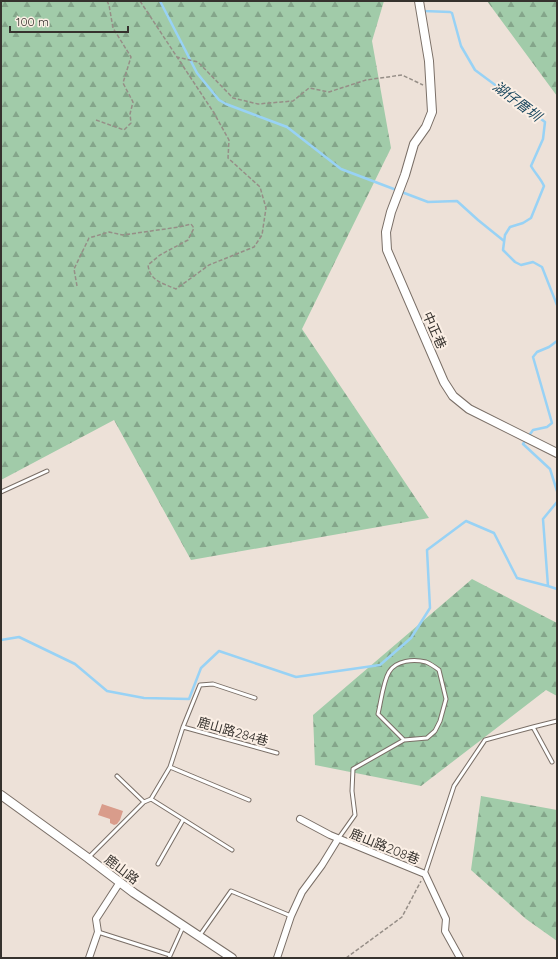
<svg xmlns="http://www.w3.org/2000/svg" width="558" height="959" font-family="Quicksand,'Noto Sans TC',sans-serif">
<defs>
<pattern id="forest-firs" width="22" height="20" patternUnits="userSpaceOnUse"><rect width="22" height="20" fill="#a1cba9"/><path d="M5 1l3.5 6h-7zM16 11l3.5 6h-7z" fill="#84a58a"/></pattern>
</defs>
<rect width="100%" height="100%" fill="#ede1d8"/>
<path fill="url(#forest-firs)" d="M1 1H384L372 41 391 148 302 329 429 518 191 560 114 420 1 480Z
M487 1H557V96Z
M472 579 557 623V696L546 690 421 786 315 765 313 715Z
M481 796 557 810V941L526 919 471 870Z"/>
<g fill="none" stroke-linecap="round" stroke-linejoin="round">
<path stroke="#98d2f5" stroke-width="2.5" d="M160 1 197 73 219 100 226 104 287 127 341 169 428 202 457 201 478 220 504 241
M422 10 424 11 450 12 452 13 461 46 475 70 545 122 543 139 531 166C535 173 541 179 544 186L531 218 523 223 510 227 505 235 503 250 515 262 521 265 533 262 542 267 557 305
M557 341 549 347 537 352 533 357 552 423 547 427 533 430 523 444 550 469 557 491
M548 586 543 519 557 502
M1 640 19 637 75 664 107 691 144 698 189 699 201 668 219 651 296 677 380 665 411 638 430 608 427 550 466 521 494 533 517 578 548 586 557 589"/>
</g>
<path fill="#d99c8b" d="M102 804 123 811 120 820 117 824 114 825 110 823V819L98 815Z"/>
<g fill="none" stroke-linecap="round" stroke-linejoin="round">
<defs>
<path id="service" d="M1 492 47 471
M183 727 277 753
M533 727 552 762
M170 767 249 800
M117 776 144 802
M151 799 232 850
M338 839 355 815 352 791 353 769 404 740 427 738 435 731 440 721 446 699 439 670C435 667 431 664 426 662 414 659 396 660 389 672 383 682 381 702 378 714L404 740
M88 858 144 802 151 799 170 767 183 727 200 685 213 684 255 698
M158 864 183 820
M425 874 454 786 485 740 533 727 557 721
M98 932 170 955
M200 935 231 891 291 916
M169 958 183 927"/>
<path id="minor" d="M300 819 330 835 425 874 446 919 445 931 460 958
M89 958 98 932 96 919 120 882
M277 958 291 916 302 892 322 865 338 839"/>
<path id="tertiary" d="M419 1 429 61 432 112 426 127 414 144 405 175 391 212 386 232 387 250 444 382 453 396 469 409 557 453
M1 795 88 858 134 893 232 958"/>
</defs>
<use href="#service" stroke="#7a6f67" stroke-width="5"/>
<use href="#minor" stroke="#7a6f67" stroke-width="8"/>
<use href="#tertiary" stroke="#7a6f67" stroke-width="10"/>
<path stroke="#968e87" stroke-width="1.5" stroke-dasharray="4 2" stroke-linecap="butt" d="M140 1 177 57 198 62 233 98 258 104 293 101 309 88 329 92 366 80 402 75 423 85
M96 120 124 130 131 123 130 114 133 102 123 83 131 57 113 28 109 5 107 1
M77 286 74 269 89 238 109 232 123 235 179 227 191 224 194 228 188 240 160 255 148 265C150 281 162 283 176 289L209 265 254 247 262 235 266 208 260 187 228 158 229 140 214 113 177 57
M346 958 402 917 421 881"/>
<use href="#service" stroke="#fff" stroke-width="3"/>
<use href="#minor" stroke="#fff" stroke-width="6"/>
<use href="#tertiary" stroke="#fff" stroke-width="8"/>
</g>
<g text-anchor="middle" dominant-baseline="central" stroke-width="4" stroke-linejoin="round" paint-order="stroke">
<g font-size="13" fill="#36322e" stroke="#fbefe5">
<text transform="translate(435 330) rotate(66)">中正巷</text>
<text transform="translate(233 731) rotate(16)">鹿山路284巷</text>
<text transform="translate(385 846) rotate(22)">鹿山路208巷</text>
<text transform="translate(122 869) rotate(37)">鹿山路</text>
</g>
<g font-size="14" font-style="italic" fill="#16445c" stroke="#fbefe5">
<text transform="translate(517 101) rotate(37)">湖仔厝圳</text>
</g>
</g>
<rect width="558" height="959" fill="none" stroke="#36322e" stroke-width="4"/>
<path d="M10 26v6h118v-6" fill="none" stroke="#36322e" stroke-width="2"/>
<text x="16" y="26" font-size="12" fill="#36322e" stroke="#fbefe5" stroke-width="3" paint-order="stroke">100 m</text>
</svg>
